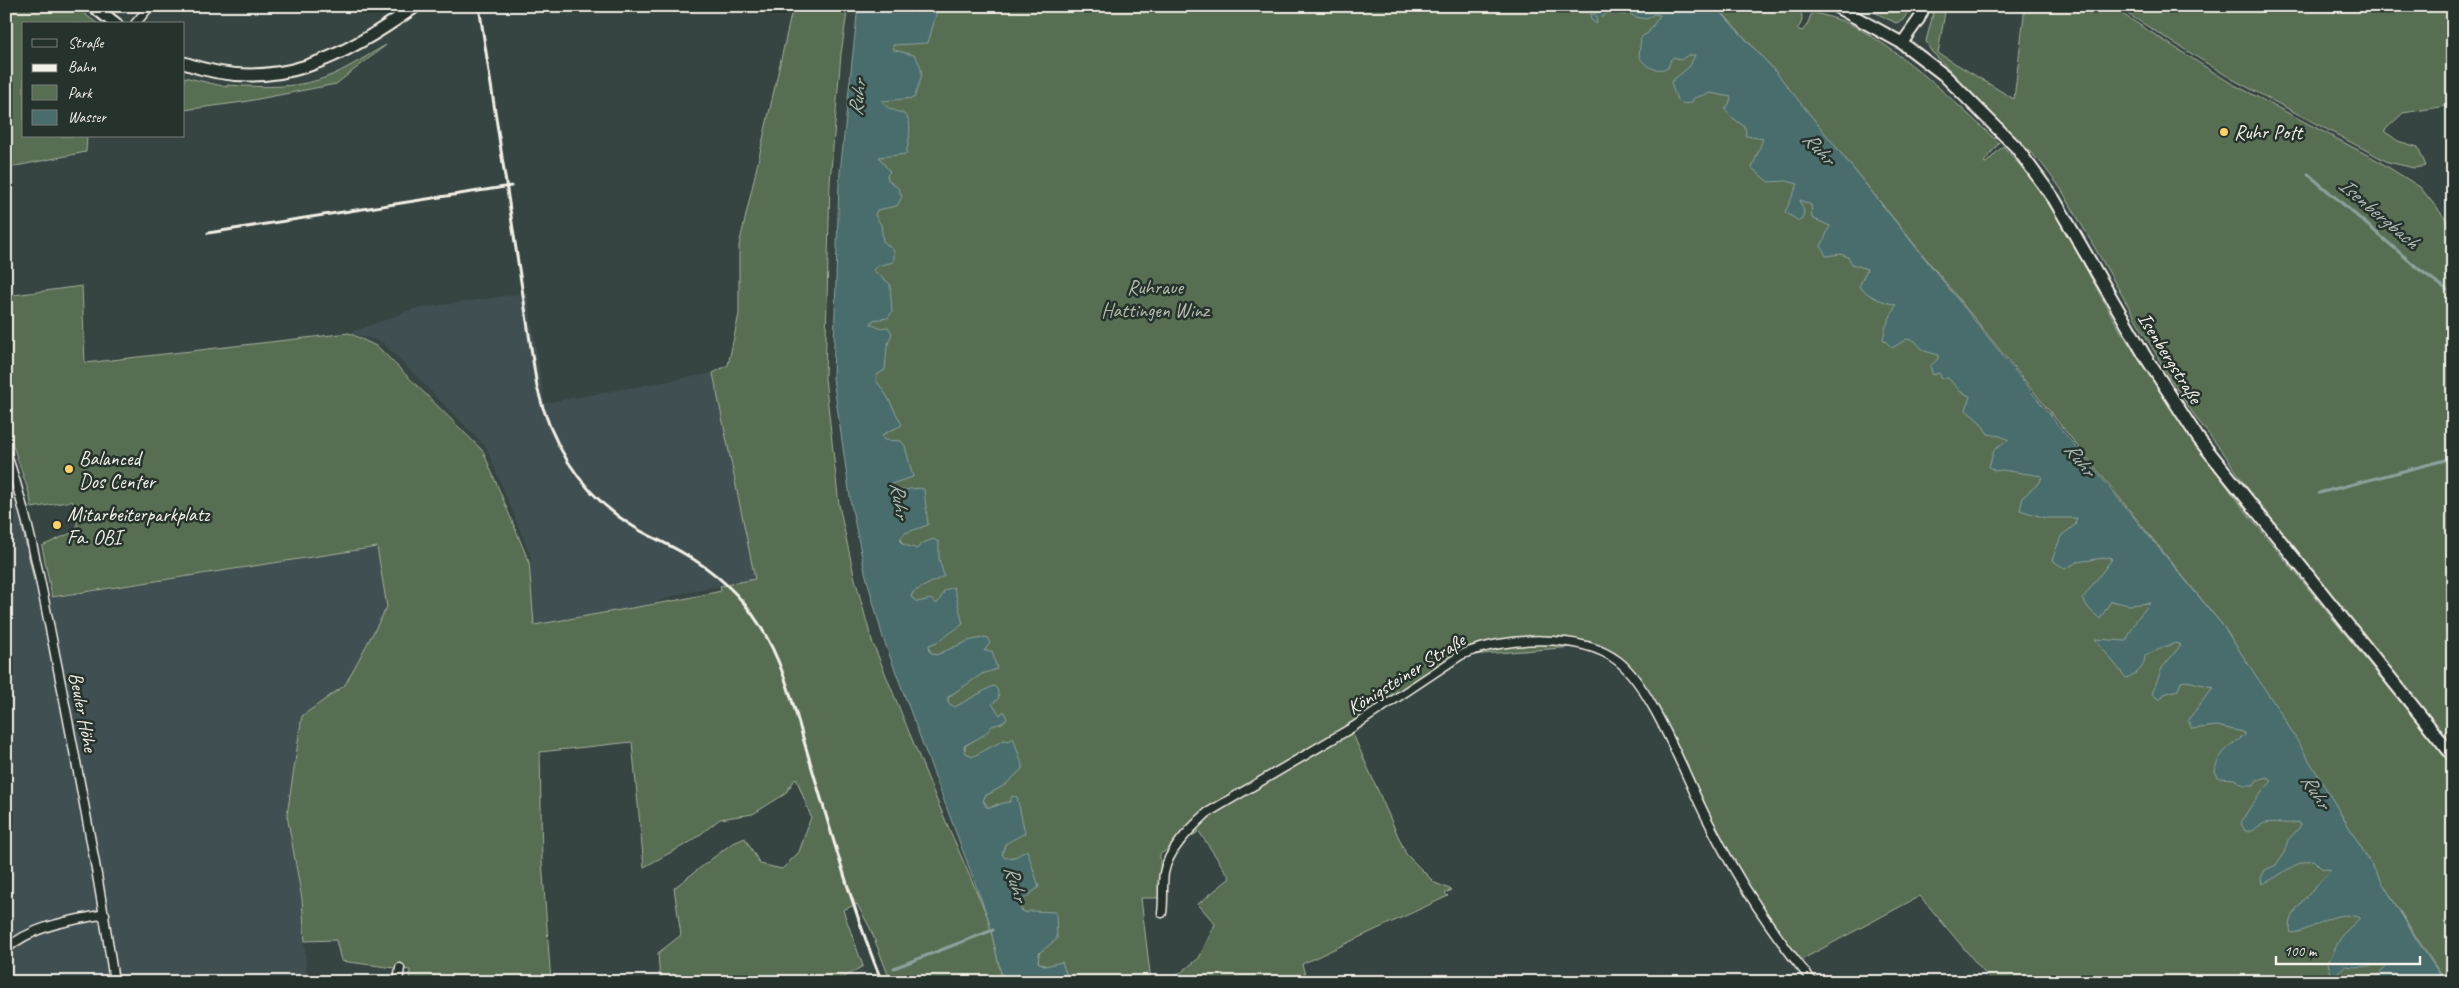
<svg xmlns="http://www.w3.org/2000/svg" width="2459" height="988" font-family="Caveat,sans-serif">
<rect width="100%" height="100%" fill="#364442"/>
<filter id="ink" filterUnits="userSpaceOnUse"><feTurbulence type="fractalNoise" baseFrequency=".02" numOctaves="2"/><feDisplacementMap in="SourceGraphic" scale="10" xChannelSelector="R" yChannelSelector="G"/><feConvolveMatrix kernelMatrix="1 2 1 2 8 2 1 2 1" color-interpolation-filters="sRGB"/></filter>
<g filter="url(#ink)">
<path fill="#414f51" d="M527 293 545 403 713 373 756 579 679 594 648 605 528 625 531 557 486 447 382 342 349 333 414 309Z
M6 467 24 529 40 600 377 547 387 607 345 684 302 716 287 815 302 899 307 982H6Z"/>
<path fill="#586e52" stroke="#a6b09d" d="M6 6H74L98 24H24V136H87L86 152 6 168Z
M793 6H848L841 54 830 182 825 378 839 505 854 575 872 641 938 803 988 918 1003 982H891L870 928 857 904 843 910 863 966 838 981 660 982 658 953 681 935 674 888 731 844 745 838 760 864 782 869 799 852 811 817 796 778 785 794 753 814 720 819 692 841 644 867 632 742 540 752 542 861 551 982H409L410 970 341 961 336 940 305 941 302 899 287 815 302 716 345 685 387 607 377 547 52 597 42 546 71 533 77 527V514L72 501 32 508 29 493 6 425V296L82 286 85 363 349 333 378 347 483 451 529 562 534 625 678 600 721 591 720 586 755 579 713 373 728 365 739 314V246Z
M897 6H1653L1721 83 1854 257 1867 269 1866 271 2078 518 2145 603H2150L2147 607 2176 643 2181 645 2179 647 2209 686 2213 687 2212 689 2258 752 2402 982H1992L1920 896 1799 961 1781 941 1734 865 1653 709 1624 666 1588 646 1470 655 1352 732 1406 854 1435 883 1452 890 1445 893 1448 896 1302 964 1307 982H1169L1199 958 1215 924 1198 904 1230 878 1198 830 1197 833 1160 854 1161 898H1141L1151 982H1050L1046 966 1038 962 1039 953 1030 911 1027 913 1021 910 1020 906 1014 857 1005 859 1002 854 1005 844 998 804 989 808 983 800 985 796 994 791 972 757 965 752V746L976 739 962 703 954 708 948 703V697L957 691 942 653 936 655 930 652 929 645 937 641 917 602 911 597 913 592 901 538 889 498 859 242Z
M1716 6H1798C1803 14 1804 22 1797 29L1802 31 1807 25 1812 12C1826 16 1843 20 1856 27 1909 57 1954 101 1999 143L1984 162 1986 163 2003 146 2031 178 2062 225 2118 327 2186 431 2246 512 2453 767V982H2446C2367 866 2301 742 2223 626L1772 68Z
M1862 6H1912L1903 20 1896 23Z
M1935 6H1946L1938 53 2014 99 2025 6H2110L2229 82 2375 159 2420 187 2453 228V746L2259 505 2225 455 2196 418 2169 377 2061 189 2042 164 1931 51 1926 41Z
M2115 6H2453V105L2403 113 2384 131 2398 141 2418 147 2426 166 2414 168 2388 162 2232 79Z
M386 45 336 84 243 102 184 110V77L227 87V85C258 87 294 89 324 78 346 70 366 56 386 45Z
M22 527H24L34 580Z"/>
<path fill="#486d6c" stroke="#8da29e" d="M858 6H912L916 13 927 9 937 11 928 43 893 45 894 50 914 55C927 72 920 80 914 98L882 101C887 109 893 110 902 113 915 118 908 144 906 154L879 157 890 172 887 175 888 180 898 188 902 196 897 206 877 210 875 215 881 225 883 241 894 251V262L877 266 873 270 890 284 892 312 888 318 873 320 871 324 879 328 888 327 892 333 887 347 885 370 877 375 876 380 887 396 902 425 882 435 884 440 901 441 905 446 913 477 891 484 889 486 890 488C902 494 911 486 924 489L928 525 905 533 900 539 902 544 917 549 921 544 933 539 939 542V559L944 576 913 592 911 597 917 602 931 599 937 604 945 590 954 587 963 624 939 641 929 645 930 652 936 655 968 641 987 637 990 643 984 651H992L997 669 982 674 948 697V703L955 707 991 687 994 686 997 689 999 698 992 704 1000 715 1004 711 1007 719 1002 723 992 726 984 735 964 746 965 752 972 757 1004 740 1010 741 1013 737 1023 768 1005 785 985 796 983 801 986 807C994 809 1001 802 1010 802L1012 796 1017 797 1025 833 1005 844 1002 854 1005 858 1015 857 1027 850 1039 887 1020 902 1021 910 1027 913 1030 911 1056 912 1057 939 1039 953 1038 962 1045 966 1062 962 1069 982H1003L988 918 883 638 865 572 851 504 833 378 839 182Z
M1610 6H1715L1776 72 2066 435 2223 626 2280 712 2418 942 2445 982H2371L2386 967C2377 963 2360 969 2345 966L2332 977 2328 963 2342 935 2360 918C2333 907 2316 931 2291 933 2284 913 2318 885 2331 870L2321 868 2313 860C2292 862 2281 877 2262 884L2261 878 2265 870 2276 865 2284 853 2288 840 2301 826 2298 822C2280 827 2269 815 2253 831H2245L2241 823C2249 807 2260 794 2272 781L2267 777 2257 780 2254 785H2244L2234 779 2219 778 2215 772C2217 753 2231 746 2245 735L2243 732 2217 726 2192 729 2188 720 2213 687 2186 681 2181 682 2178 690 2164 694 2160 700 2152 694 2162 668 2181 645 2175 643 2145 655C2144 669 2139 672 2126 678L2095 639 2126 641 2137 619 2150 603 2129 605 2111 601 2100 619 2090 610 2082 599 2112 559 2110 557 2077 562 2065 569 2052 560 2061 536 2075 525 2077 518H2045L2020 510 2023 497 2040 482 2042 476 2002 470 1995 471 1989 467 1994 450 2009 440 2000 436 1988 434 1980 422 1966 410 1970 396 1961 392 1948 378 1942 379 1939 373 1933 375 1930 366 1937 360 1939 355 1924 351 1915 341 1907 339 1892 348 1883 339 1886 326 1896 305C1880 301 1872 298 1859 287L1867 269 1852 264 1848 257 1841 254 1826 256 1821 246 1830 226 1812 218 1811 205 1800 200 1804 212 1802 219 1799 221 1785 212 1798 184 1787 181 1768 182 1752 168 1763 139 1746 136 1745 127 1729 115 1725 109 1729 104 1731 97 1710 93 1694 98 1692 102C1677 109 1675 94 1671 82L1690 66 1695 55H1688L1681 60 1674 57 1671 59 1668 68C1655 72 1645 67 1639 56L1641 37 1648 33 1660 15 1654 14 1647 19 1635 17 1627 11 1625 15 1607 12 1603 17 1596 16 1597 24 1591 20 1590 14 1594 15 1598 11Z"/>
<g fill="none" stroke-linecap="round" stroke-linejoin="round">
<path stroke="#8da29e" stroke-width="3" d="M2308 174 2420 270 2453 294
M2319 493 2453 458
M894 968 993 930
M855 982 857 981"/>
<defs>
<path id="minor" d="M135 24 150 6
M6 452C32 527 45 606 61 684 80 783 100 882 114 982
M1162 913C1164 900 1162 886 1164 873 1168 850 1191 828 1207 813L1353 727 1461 655C1502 637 1581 632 1618 661 1653 688 1686 779 1708 821 1737 879 1771 932 1813 982
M6 949C34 925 69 921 105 914
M398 982 400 968"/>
<path id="tertiary" d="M1902 43 1919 19 1925 6"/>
<path id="secondary" d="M93 6 116 24
M1835 6 1902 43 1944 75 2016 147 2054 199 2145 356 2198 438 2453 756
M184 63C275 96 343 57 416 6"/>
</defs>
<use href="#minor" stroke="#f4f1e8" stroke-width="11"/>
<use href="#tertiary" stroke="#f4f1e8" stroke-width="14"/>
<use href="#secondary" stroke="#f4f1e8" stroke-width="15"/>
<use href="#minor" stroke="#26332d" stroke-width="8"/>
<use href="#tertiary" stroke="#26332d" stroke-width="10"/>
<use href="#secondary" stroke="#26332d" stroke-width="11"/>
<path stroke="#f4f1e8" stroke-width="3" d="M479 6 537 387C552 447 584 498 639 530 653 538 668 544 683 553 713 570 740 594 759 624 784 663 795 711 808 755 831 831 852 908 882 982
M208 233 511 186"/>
</g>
</g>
<g fill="#ffd166" stroke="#26332d" stroke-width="2">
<circle cx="2224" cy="132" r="5"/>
<circle cx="69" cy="469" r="5"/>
<circle cx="57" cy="525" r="5"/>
</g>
<g text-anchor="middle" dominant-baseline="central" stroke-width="5" stroke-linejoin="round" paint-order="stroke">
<g font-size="20" fill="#f4f1e8" stroke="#26332d" text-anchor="start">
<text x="2234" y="132">Ruhr Pott</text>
<text x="79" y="458">Balanced<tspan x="79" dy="23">Dos Center</tspan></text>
<text x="67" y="514">Mitarbeiterparkplatz<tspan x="67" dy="23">Fa. OBI</tspan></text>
</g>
<g font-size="20" fill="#b6bdac" stroke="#26332d">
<text x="1155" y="287">Ruhraue<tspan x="1155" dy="23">Hattingen Winz</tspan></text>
</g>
<g font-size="20" fill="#f4f1e8" stroke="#26332d">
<text transform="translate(2170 358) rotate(58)">Isenbergstraße</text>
<text transform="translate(1406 674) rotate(-32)">Königsteiner Straße</text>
<text transform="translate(83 712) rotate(79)">Beuler Höhe</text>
</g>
<g font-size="21" font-style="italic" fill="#afbcb6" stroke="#26332d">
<text transform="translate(857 98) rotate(-83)">Ruhr</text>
<text transform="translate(1819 148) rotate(48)">Ruhr</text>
<text transform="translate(2379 213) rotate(40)">Isenbergbach</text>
<text transform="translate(2080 459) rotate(52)">Ruhr</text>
<text transform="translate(900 500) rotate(82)">Ruhr</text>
<text transform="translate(2316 791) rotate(58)">Ruhr</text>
<text transform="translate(1016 883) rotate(73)">Ruhr</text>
</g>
</g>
<rect width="2459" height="988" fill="none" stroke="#26332d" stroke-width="25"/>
<rect x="12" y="12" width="2434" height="963" fill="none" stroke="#f4f1e8" stroke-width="2" filter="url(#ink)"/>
<rect x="22" y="22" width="162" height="115" fill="#26332d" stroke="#787f78"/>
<rect x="32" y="39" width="25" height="8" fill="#26332d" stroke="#787f78"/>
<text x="68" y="48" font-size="15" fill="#f4f1e8">Straße</text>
<rect x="32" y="64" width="25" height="8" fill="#f4f1e8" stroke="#787f78"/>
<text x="68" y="72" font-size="15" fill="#f4f1e8">Bahn</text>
<rect x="32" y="85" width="25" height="15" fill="#586e52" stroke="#787f78"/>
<text x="68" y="98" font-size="15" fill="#f4f1e8">Park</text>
<rect x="32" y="110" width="25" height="15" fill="#486d6c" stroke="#787f78"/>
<text x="68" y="122" font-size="15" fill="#f4f1e8">Wasser</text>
<path d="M2276 956v8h144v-8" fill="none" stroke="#f4f1e8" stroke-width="2.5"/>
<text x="2284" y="956" font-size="15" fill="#f4f1e8" stroke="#26332d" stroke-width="4" paint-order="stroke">100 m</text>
</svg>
